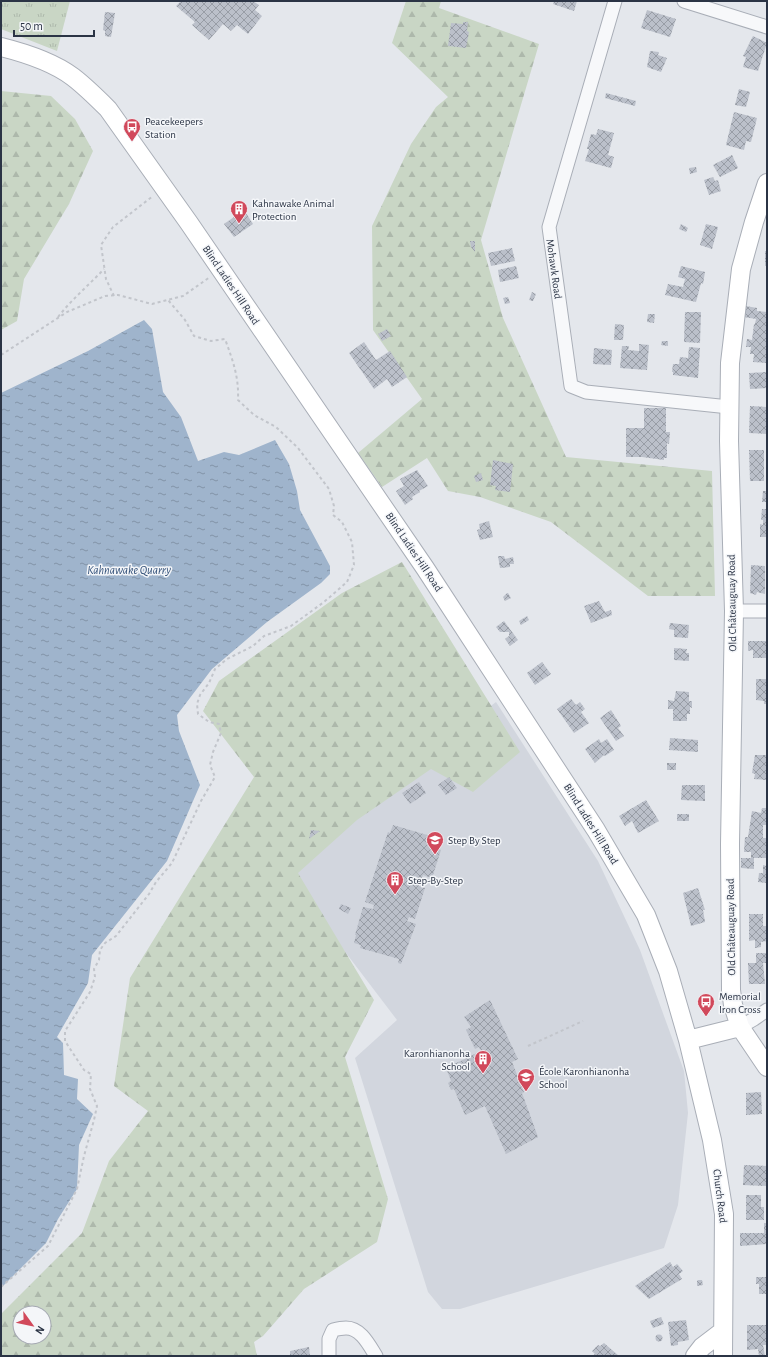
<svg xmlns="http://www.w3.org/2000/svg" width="768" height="1357" font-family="'Alegreya Sans',sans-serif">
<defs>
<pattern id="forest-firs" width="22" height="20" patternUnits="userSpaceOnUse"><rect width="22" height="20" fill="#c9d6c5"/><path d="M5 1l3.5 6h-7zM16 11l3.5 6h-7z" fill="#adb8ab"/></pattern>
<pattern id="park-tufts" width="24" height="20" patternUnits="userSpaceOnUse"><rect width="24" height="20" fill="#c9d6c5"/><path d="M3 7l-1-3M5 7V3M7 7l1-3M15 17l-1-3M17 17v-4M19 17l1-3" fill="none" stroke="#adb8ab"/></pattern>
<pattern id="water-ripples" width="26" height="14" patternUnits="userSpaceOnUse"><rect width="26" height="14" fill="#9fb4cc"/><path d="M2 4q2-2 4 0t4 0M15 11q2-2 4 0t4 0" fill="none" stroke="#8293a7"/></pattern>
<pattern id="building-cross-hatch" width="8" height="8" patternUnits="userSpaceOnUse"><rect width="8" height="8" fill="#bbc0ca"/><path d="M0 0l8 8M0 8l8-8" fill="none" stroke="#989da6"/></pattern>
</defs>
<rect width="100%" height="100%" fill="#e4e7ec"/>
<path fill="#d2d6de" d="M496 702 598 861 640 950 684 1071 688 1113 678 1205 664 1248 460 1309H442L428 1292 355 1058 397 1020 279 865Z"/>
<path fill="url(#forest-firs)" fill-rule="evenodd" d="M406 1H441L439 8 539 44 481 240 503 318 566 457 712 471 715 596H648L551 522 480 497 448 491 427 458 382 487 358 453 422 399 373 330 372 226 411 144 436 107 448 97 392 43Z
M1 91 51 96 75 119 93 151 69 204 24 279 17 321 1 330Z
M402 562 520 752 473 792 431 769 357 820 298 873 374 1000 345 1057 388 1199 377 1242 304 1289 263 1336 254 1342 257 1356H1V1314L82 1233 109 1161 148 1111 114 1086 130 978 254 777 203 711 219 681 342 593ZM20 1313H44V1337H20Z"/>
<path fill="url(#park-tufts)" d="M1 1H70L57 51 1 29Z"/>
<path fill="url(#water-ripples)" d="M144 320 152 329 163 392 181 417 198 461 224 452 239 455 275 440 289 464 297 491 300 510 330 566V574L321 583 267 622 212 669 177 715 179 731 200 785 167 861 92 955 88 983 57 1037 63 1043 64 1075 78 1079 77 1099 93 1114 79 1145 77 1189 58 1219 46 1243 1 1288V393L88 351Z"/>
<path fill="url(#building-cross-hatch)" d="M181 1H253L259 5 255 10 262 16 248 34 237 25 231 31 223 24 209 40 192 25 195 22 176 6Z
M554 1H577L574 11 553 4Z
M647 10 676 19 670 37 641 28Z
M105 12 115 13 111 37 105 36V31L103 30Z
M463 22H468L467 31 469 32 466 48 448 46 451 23 463 24Z
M753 36 767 43 758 71 743 67 746 57 743 56Z
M650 51 659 52 658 55 667 58 661 72 647 67Z
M739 89 750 92 746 107 735 105Z
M606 93 636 101 635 106 605 98Z
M734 112 757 118 751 142 746 141 744 150 726 145Z
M598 129 614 133 608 155 614 157 611 168 585 161 589 149H587L591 134 596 135Z
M732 155 738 168 720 177 713 165Z
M696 167 697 172 690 174 689 168Z
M713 177 715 181 718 180 721 191 709 195 704 180Z
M244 210 253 224 234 237 224 224Z
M681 224 688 228 686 232 679 229Z
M706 224 718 227 712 249 700 245Z
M470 241H475V252L471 247Z
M512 248 515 261 491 266 488 253Z
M765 251H767V266H765Z
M516 266 519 278 500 282 498 270Z
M681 266 705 272 703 284 701 283 696 302 665 295 668 284 683 287 685 279 678 277Z
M532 292 536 294 533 301 529 300Z
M508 297 510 303 505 304 503 298Z
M746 306 757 308V311L767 312V363L753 362 754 354H750L751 347H746L747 339 752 340 754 324H755L756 319 744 317Z
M685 312H701L700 343 684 342Z
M648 314H655L654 323 647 322Z
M615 324 624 325 623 340H614Z
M387 329 391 336 382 341 378 334Z
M662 341H668V346L661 345Z
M364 342 376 360 390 351 407 377 392 387 387 379 374 389 349 353Z
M639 344 649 345 647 370 620 368 622 346H629L628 350 639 351Z
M689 347 700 348 698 378 673 375V372H672L673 364H679L680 357 688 358Z
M594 348 612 350 611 365 593 364Z
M767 372V388L750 389 749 373Z
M750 406 767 407V434L749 433Z
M644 408H666V432H670L669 444 667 443V458H664V460L642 457H626V428H644Z
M749 450H764V481H750Z
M493 460 513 464 510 492 495 490 496 486 490 485Z
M417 470 428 486 419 491 420 492 412 497 413 499 405 505 396 491 404 486 400 479Z
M481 473 483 480 476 482 474 476Z
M763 491H767V502H762Z
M762 509H767V537H760V524L763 525V520H761Z
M489 521 493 537 480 540 477 530 480 529 479 524Z
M498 556H504L505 559 513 557 514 564H510V567L500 568Z
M751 565 765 566V594L757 592 756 595 750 593Z
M507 593H508L511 598 505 601 503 597Z
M599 601 605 612 611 610 612 615 591 623 584 606Z
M527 616 529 620 521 625 519 621Z
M504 621 518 640 510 646 505 639 509 636V632H500L496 627Z
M670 623 689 625 688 638 674 637V630L669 629Z
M748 641H767L766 658H753V650L748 651Z
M674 648 687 649 686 653H689V661L674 660Z
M542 662 551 674 535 685 527 673Z
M756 679H767V704H764V701L756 700Z
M676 691 689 692V701H692V708L690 707V714H687V721H673V709H668V700L674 701Z
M571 699 576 705 580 702 585 709 581 712 589 723 574 733 557 709Z
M611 710 621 726 618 728 624 736 616 741 600 718Z
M670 738 698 740V752L669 750Z
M599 739 601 743 607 739 614 750 605 756 604 755 595 763 585 749Z
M755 755H767L766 780 754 779 755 774 752 773Z
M667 763H676V770H667Z
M449 777 457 788 446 795 438 785Z
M419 782 426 793 410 804 402 793Z
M682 785H705V801L681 800Z
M646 800 659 821 638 833 632 821 625 826 619 816Z
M762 808H767V825H763V838H767V858H754V869L741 868V858H751V852H744L745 837H748L752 811 761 813Z
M677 814H689V821H677Z
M393 825 434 837V839L441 841 439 849 441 850 432 878 423 875 419 886 425 888 415 919 409 917 407 921 416 924 401 964 398 963 399 959 360 948 361 945 354 943 356 935H355L363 907 373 909 374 905 365 902 388 832 390 833Z
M311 830 320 831 309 839Z
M763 865 767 866V883L758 882 759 873H763Z
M698 888 705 910H703L705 922 691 926 683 893Z
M341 904 351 908 348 914 339 909Z
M749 914H763V926H767V941L761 942V947L755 948V940L749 941Z
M756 953H767V963H763L765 984H749L748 963H756Z
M490 1000 518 1059 512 1062 524 1092 522 1093 538 1137 506 1154 485 1106 465 1115 454 1089 451 1090 448 1083 451 1081 446 1068 481 1051 479 1047 475 1049 466 1030 471 1027 464 1017Z
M761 1092 762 1114 746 1115V1093Z
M744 1165 767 1166V1186L743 1185Z
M746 1195H761V1207H764V1220H746Z
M764 1223H767V1244L740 1246V1233H764Z
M670 1262 673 1267 677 1264 683 1271 679 1274 682 1279 649 1299 635 1286Z
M756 1277H767V1294H759V1284H756Z
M698 1280H702L703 1285 697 1286V1281Z
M661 1317 664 1324 653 1328 650 1321Z
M686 1320 689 1340 678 1342V1345L671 1346 668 1322Z
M747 1325H767V1345H763L765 1356H759L758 1349 747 1350Z
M655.5 1338a3.5 3.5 0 1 1 7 0a3.5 3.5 0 1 1-7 0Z
M604 1343 619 1356H592L595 1354 592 1351 598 1345 600 1346Z
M309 1347 310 1356H290V1351Z"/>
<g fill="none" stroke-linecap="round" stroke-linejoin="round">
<defs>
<path id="street" d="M615 1 549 227 571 386 586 392 729 407
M684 1 767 27
M734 611H767
M740 1027 754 1019 767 1010
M329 1356V1339L333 1330C337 1329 342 1328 346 1328 361 1328 369 1345 376 1356"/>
<path id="secondary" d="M1 47C25 53 53 62 73 77 86 87 97 98 108 109L189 223 425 568 596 830 646 915 668 971 688 1040 712 1140 724 1214 723 1356
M767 183 754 222 741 269 730 363 729 441 734 611 730 844 731 990 733 1005 740 1027 767 1067
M688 1040 740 1027
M695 1356 702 1347 723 1331"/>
</defs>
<use href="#street" stroke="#a9aeb7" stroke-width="15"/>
<use href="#secondary" stroke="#a9aeb7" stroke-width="20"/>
<path stroke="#c2c5cb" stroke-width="2" stroke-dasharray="3 3" stroke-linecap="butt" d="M114 296 106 279 101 245 113 227 153 196
M58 317C72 299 89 285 104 269
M1 355 67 312 105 296 118 295 152 304 183 296 210 277
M528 1046 583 1021
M1 1287 48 1246 77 1189 84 1156 94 1120 97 1106 90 1089 91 1074 84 1070 65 1041V1031L90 992 95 977 94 969 99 960 100 950 105 943 116 936 149 894 156 882 172 863 201 801 215 777 210 765 213 752 221 733 219 724 209 722 198 714 197 704 200 695 209 683 215 669 227 659 253 646 264 636 291 626 324 602 347 582 354 565 352 542 342 522 333 515 334 506 329 489 298 448 276 427 254 415 238 400C239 377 233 361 225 339L211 341 194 336 185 320 168 300"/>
<use href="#street" stroke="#f7f8fa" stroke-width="13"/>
<use href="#secondary" stroke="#fff" stroke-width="18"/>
</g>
<defs>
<symbol id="bus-pin" viewBox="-11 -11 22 30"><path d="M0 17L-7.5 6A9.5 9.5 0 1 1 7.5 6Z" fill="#d1495b" stroke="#f4f6f9"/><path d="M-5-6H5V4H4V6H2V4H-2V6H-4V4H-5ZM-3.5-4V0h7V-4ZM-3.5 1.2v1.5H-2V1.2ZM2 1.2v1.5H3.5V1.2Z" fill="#fff"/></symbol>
<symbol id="building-pin" viewBox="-11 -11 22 30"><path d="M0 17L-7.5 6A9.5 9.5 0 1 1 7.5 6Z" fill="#d1495b" stroke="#f4f6f9"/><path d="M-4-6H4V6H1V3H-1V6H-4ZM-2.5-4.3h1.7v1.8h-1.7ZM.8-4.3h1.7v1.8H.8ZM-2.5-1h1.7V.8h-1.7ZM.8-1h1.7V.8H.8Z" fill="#fff"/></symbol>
<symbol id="school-pin" viewBox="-11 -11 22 30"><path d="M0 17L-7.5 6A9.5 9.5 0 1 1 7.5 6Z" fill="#d1495b" stroke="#f4f6f9"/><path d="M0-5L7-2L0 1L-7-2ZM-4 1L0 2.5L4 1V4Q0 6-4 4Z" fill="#fff"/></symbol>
</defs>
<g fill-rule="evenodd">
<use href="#bus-pin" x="122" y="117" width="20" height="27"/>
<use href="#building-pin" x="229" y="199" width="20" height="27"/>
<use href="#school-pin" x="425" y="830" width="20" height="27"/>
<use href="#building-pin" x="385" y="870" width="20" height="27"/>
<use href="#bus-pin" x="696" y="992" width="20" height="27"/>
<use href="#building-pin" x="473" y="1049" width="20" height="27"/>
<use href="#school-pin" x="516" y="1067" width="20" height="27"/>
</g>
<g text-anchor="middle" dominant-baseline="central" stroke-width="3" stroke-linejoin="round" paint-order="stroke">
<g font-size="11" fill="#2b3445" stroke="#f4f6f9" text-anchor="start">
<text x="145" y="121">Peacekeepers<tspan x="145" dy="13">Station</tspan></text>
<text x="252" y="203">Kahnawake Animal<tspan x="252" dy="13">Protection</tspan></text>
<text x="448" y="840">Step By Step</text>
<text x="408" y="880">Step-By-Step</text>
<text x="719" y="996">Memorial<tspan x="719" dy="13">Iron Cross</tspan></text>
<text x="470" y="1053" text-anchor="end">Karonhianonha<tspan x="470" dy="13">School</tspan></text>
<text x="539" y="1071">École Karonhianonha<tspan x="539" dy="13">School</tspan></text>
</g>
<g font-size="11" fill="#2b3445" stroke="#f4f6f9">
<text transform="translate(554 269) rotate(82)">Mohawk Road</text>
<text transform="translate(231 285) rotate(56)">Blind Ladies Hill Road</text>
<text transform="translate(414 552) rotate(56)">Blind Ladies Hill Road</text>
<text transform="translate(732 603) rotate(-91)">Old Châteauguay Road</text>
<text transform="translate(591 824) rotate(58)">Blind Ladies Hill Road</text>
<text transform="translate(731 927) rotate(-91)">Old Châteauguay Road</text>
<text transform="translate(720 1196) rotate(83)">Church Road</text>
</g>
<g font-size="12" font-style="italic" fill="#34527a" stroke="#f4f6f9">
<text x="129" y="570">Kahnawake Quarry</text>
</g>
</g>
<rect width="768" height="1357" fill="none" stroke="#2b3445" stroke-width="4"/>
<g transform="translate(32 1325) rotate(123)"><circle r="19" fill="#f4f6f9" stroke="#a4a8b1"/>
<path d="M0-3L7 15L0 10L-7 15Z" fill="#d1495b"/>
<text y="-6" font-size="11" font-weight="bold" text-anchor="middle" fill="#2b3445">N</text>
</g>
<path d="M14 30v6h80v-6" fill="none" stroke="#2b3445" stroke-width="2"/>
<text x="20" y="30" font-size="12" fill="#2b3445" stroke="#f4f6f9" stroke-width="3" paint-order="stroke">50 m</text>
</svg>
